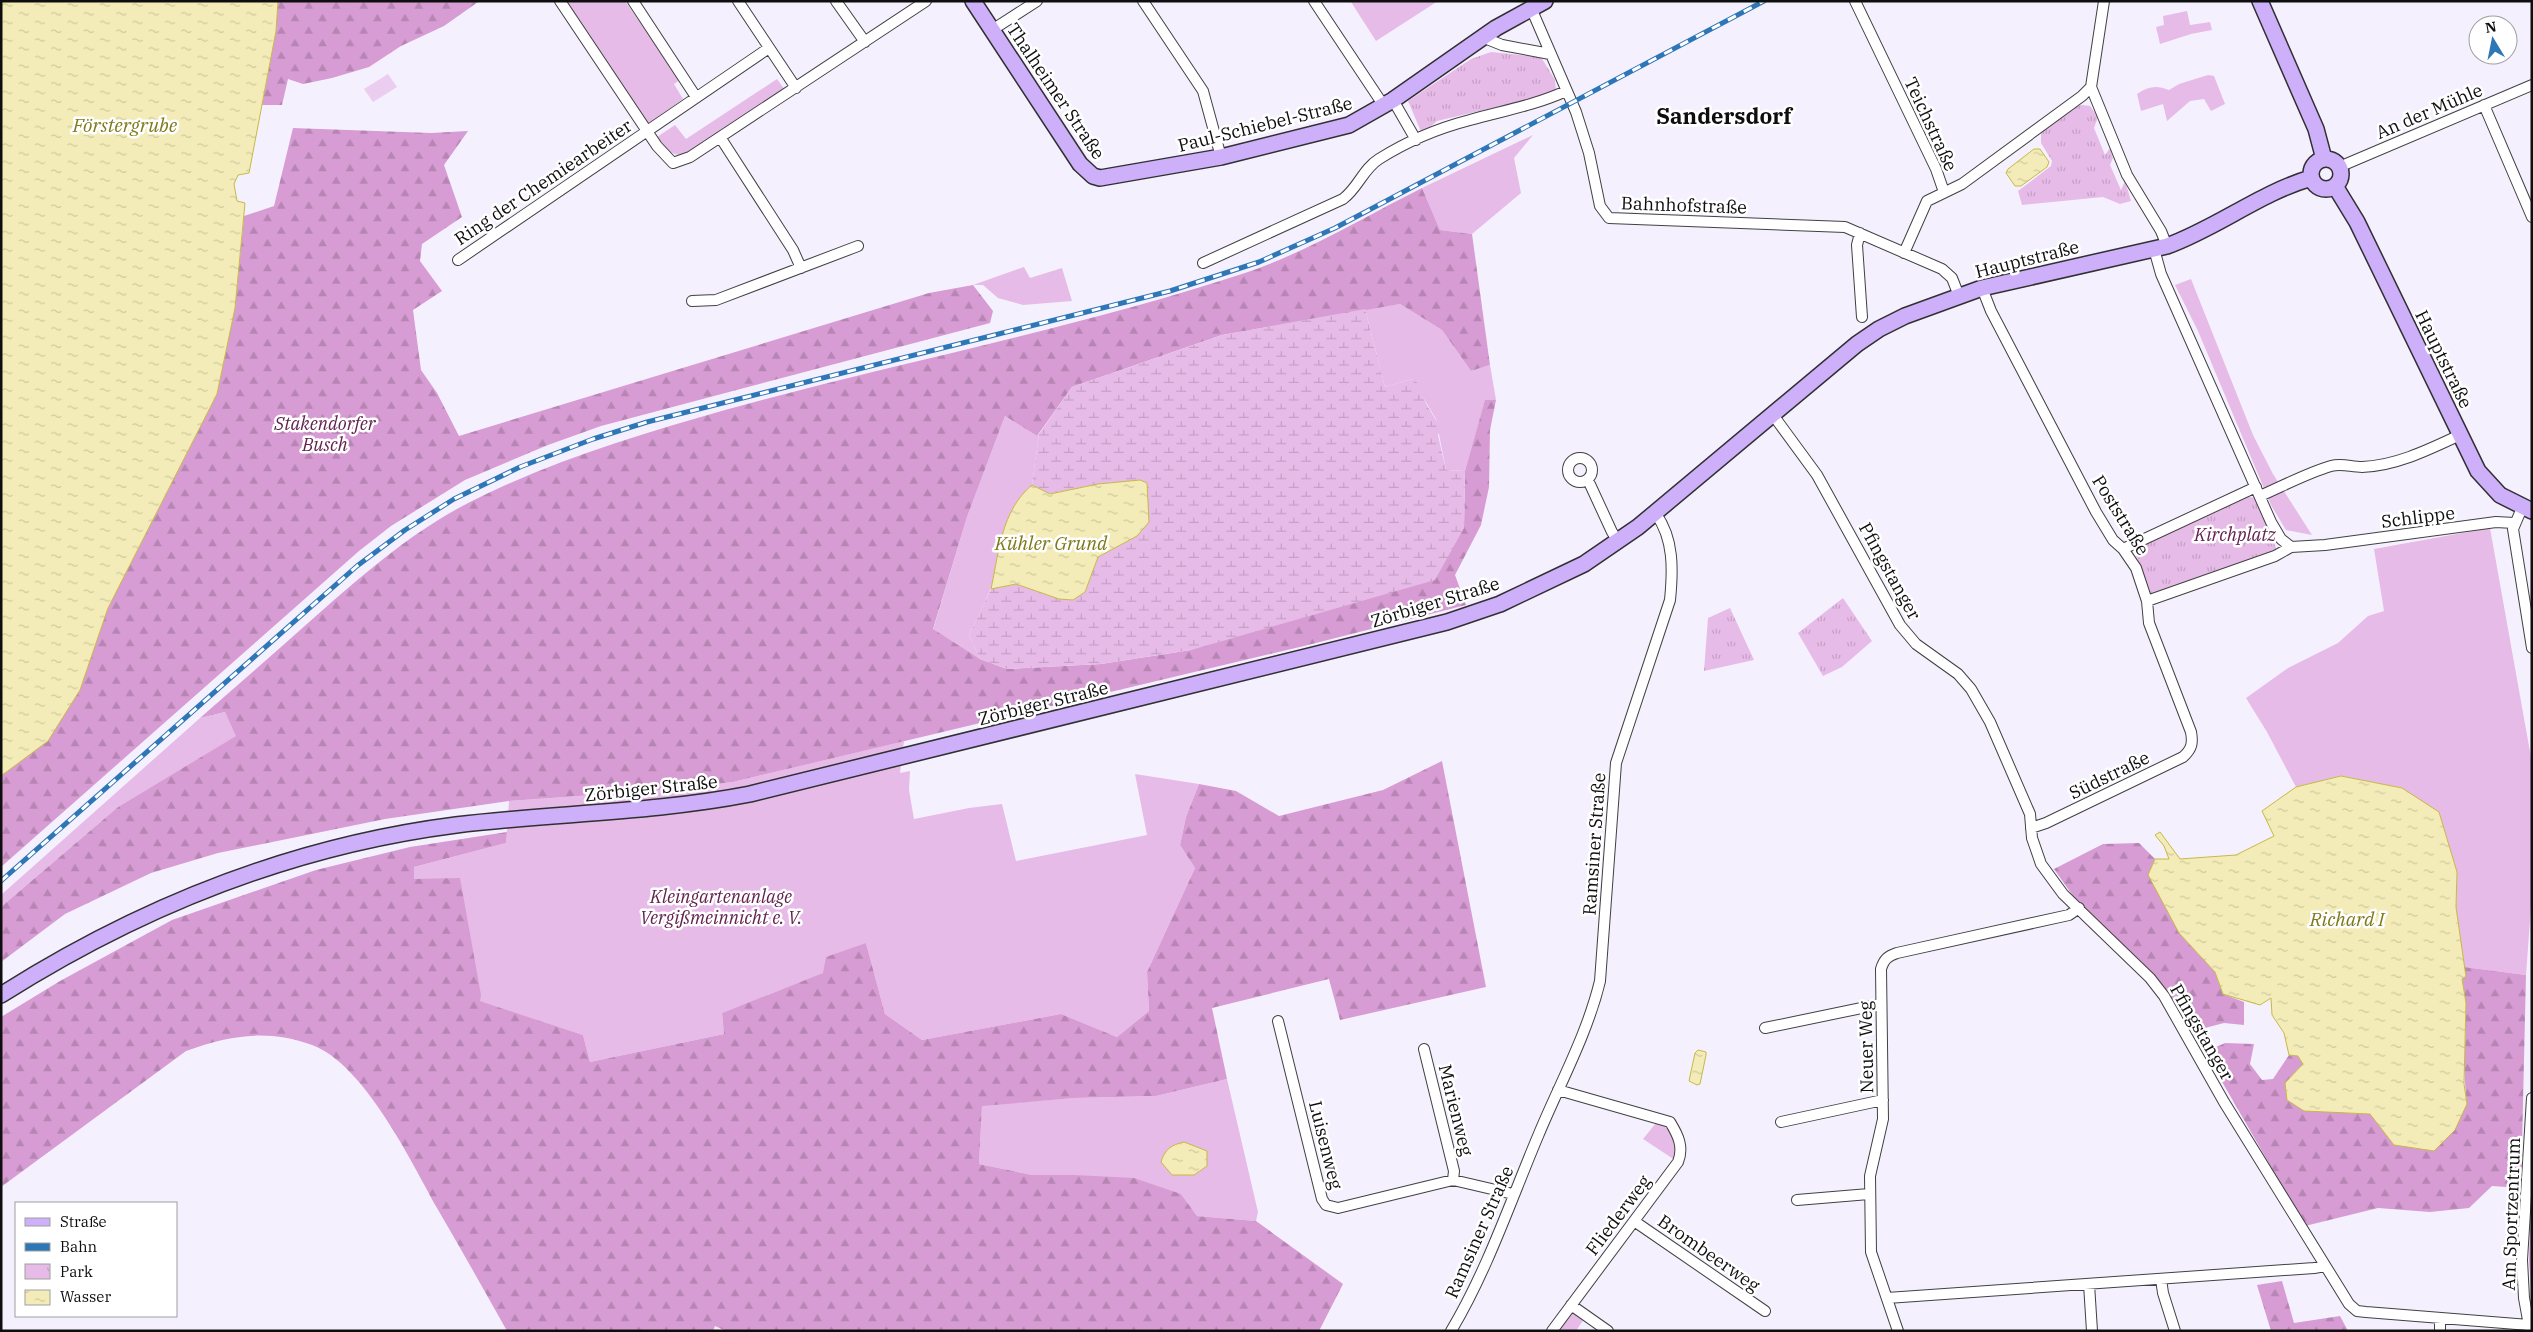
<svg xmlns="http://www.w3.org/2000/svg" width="2533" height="1332" font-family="'IBM Plex Serif',serif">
<defs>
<pattern id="forest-firs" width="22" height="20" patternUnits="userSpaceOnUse" patternTransform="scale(1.25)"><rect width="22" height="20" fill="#d79cd3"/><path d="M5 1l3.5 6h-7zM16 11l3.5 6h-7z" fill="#b785b4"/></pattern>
<pattern id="wetland-marsh" width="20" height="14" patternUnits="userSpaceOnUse" patternTransform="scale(1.25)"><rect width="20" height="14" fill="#e7bbe7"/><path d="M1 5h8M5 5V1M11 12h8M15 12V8" fill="none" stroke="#c5a0c5"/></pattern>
<pattern id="park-tufts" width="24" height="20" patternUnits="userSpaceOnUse" patternTransform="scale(1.25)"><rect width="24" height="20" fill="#e7bbe7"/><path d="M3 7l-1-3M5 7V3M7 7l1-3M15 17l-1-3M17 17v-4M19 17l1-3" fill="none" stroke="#c5a0c5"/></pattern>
<pattern id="water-ripples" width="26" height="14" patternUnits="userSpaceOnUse" patternTransform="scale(1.25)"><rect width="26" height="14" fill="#f3ecb8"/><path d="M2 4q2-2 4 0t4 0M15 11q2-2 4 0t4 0" fill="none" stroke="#cfc99d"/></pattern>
</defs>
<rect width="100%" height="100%" fill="#f5f0fe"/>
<path fill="#e7bbe7" d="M566 1H625L680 80 674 84 683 99 648 124Z
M1352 1H1438L1376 41 1351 2Z
M2187 11 2190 25 2210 22 2212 30 2191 34 2160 44 2156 27 2164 25 2163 16Z
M2208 75 2214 76 2225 104 2211 111 2204 99 2190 101 2167 121 2163 104 2141 111 2137 94C2148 86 2157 85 2169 90L2179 84Z
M777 79 785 90 686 155C670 156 666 149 657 137L675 125 686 139Z
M1533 135 1514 158 1521 193 1472 234 1440 230 1422 188Z
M1024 267 1030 278 1062 268 1072 301 1023 305 998 298 983 285H973Z
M2191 279 2253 435 2273 474 2312 535 2286 530 2271 505 2198 331 2175 285Z
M1400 304 1442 330 1471 371 1490 365 1496 400 1485 401 1465 471 1446 470 1436 419 1412 379 1385 387 1365 309Z
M1005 416 1037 436 1039 434 1032 485C997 515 1005 551 990 590 984 605 976 620 969 635L980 659 933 630 967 517Z
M2490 528 2532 763V893L2526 975 2464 967 2456 907 2457 872 2402 788 2341 776 2296 787 2267 732 2246 698 2288 668 2338 643 2368 616 2384 611 2374 549Z
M225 712 237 736 118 807 1 907V895L200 718Z
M904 741 900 773 910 771 909 790 914 819 969 808 1002 804 1016 861 1147 835 1135 774 1199 784 1186 817 1180 845 1195 868 1147 972 1149 1011 1117 1037 1061 1014 922 1040 885 1014 866 943 824 973 722 1013 724 1034 590 1062 583 1035 479 1001 414 879V867L506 843 509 801 676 789 733 782Z
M1227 1079 1258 1212 1256 1221 1197 1216 1181 1194 1075 1175H1032L979 1164 982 1105 1075 1098 1156 1096Z
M1660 1118 1675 1130 1678 1162 1643 1139Z
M1571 1305 1586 1316 1576 1331H1553Z"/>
<path fill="url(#forest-firs)" d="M278 1H477L478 2 444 26 401 46 369 67 332 78 303 84 288 79 282 105H262L276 31Z
M293 128 431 133 468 131 444 165 462 217 422 244 420 261 442 291 413 310 421 370 437 393 459 436 929 293 973 285 993 311 990 323 601 426 548 445 465 480 391 526 359 551 1 867V776L48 741 80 690 108 608 217 394 235 308 244 216 274 206Z
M1422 188 1440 230 1472 234 1490 365 1471 371 1442 330 1400 304 1222 335 1072 387 1037 436 1005 416 967 517 933 629 980 659 1007 669 1101 664 1191 650 1464 528 1465 471 1485 400H1496L1490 430 1489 487 1481 525 1455 575 1466 605 1304 646 733 782 676 789 509 801 385 819 218 853 151 873 65 914 1 962V907L118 807 236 736 225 712 200 718C239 684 278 650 317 615 365 573 413 531 470 502 551 461 638 435 725 410 898 362 1075 329 1245 273 1307 252 1364 217 1422 188Z
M1442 761 1486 987 1340 1020 1329 979 1212 1008 1227 1079 1156 1096 1075 1098 982 1106 979 1164 1032 1175H1075L1134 1178 1181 1194 1197 1216 1256 1221 1343 1284 1319 1331H726L715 1326 713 1331H507C484 1290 461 1249 437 1208 411 1161 364 1064 312 1045 268 1029 229 1035 186 1051L1 1187V1017L60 981 172 920 316 870 410 847 507 832 506 843 414 867V879L460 878 481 995 480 1001 583 1035 590 1062 724 1034 722 1013 823 973 826 957 866 943 885 1014 922 1040 1061 1014 1117 1037 1149 1011 1147 972 1195 868 1180 845 1186 817 1199 784 1236 791 1279 816 1383 790Z
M2139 843 2155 859 2149 875 2179 933 2215 972 2223 994 2244 1002V1025L2224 1023 2193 1031 2160 984 2073 896 2054 869 2103 844Z
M2464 967 2526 975 2521 1188 2492 1186 2469 1208 2430 1212 2378 1208 2305 1226 2205 1052 2225 1043 2254 1044 2250 1064 2262 1080 2273 1079 2289 1055 2298 1056 2303 1064 2285 1083 2347 1113 2370 1114 2394 1145 2467 1104C2461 1062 2470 1020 2462 978L2466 977Z
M2532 1178V1303L2529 1260Z
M2282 1281 2294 1323 2340 1316 2348 1331H2271L2257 1285Z"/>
<path fill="url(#wetland-marsh)" d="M1365 309 1385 387 1412 379 1419 384C1422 401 1433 413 1441 429L1438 435 1446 470 1465 471 1464 528 1435 580 1191 650 1101 664 1007 669 980 659 969 635 991 589 1016 584 1035 589 1085 592 1098 557 1137 536 1140 480 1098 484 1050 494 1032 485 1039 434 1072 387 1222 335Z"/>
<path fill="url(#park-tufts)" d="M1491 52 1541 57 1555 80 1556 91 1547 95 1437 121 1422 134 1408 101 1471 59Z
M2082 105 2090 106 2098 117 2094 128 2105 155 2110 148 2113 158 2110 165 2121 190 2125 181 2131 201 2120 204 2103 197 2022 205 2018 191 2051 166 2052 161 2041 143V131L2074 107Z
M2246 496 2255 498 2277 550 2152 596 2132 545Z
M1843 598 1872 641 1842 667 1823 676 1798 633Z
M1730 608 1754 660 1704 671 1708 618Z"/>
<path fill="#eacdef" d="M388 74 397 87 373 102 364 89Z"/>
<path fill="url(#water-ripples)" stroke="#c6ba43" d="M1 1H278L276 31 249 173 238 175 234 184 237 201 245 203 235 308 217 394 108 608 80 690 48 741 1 776Z
M2034 149H2040L2049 162 2047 167 2021 186H2015L2006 173 2008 169Z
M1140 480 1147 483 1149 522 1137 536 1098 557 1085 592 1073 600 1059 599 1016 584 991 589C999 552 1001 511 1032 485L1050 494 1098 484Z
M2341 776 2402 788 2439 812 2457 872 2456 907 2466 977 2462 979 2466 1003 2464 1084 2467 1104 2455 1130 2434 1151 2394 1145 2370 1114 2304 1111 2287 1100 2285 1083 2303 1064 2298 1056 2289 1055 2284 1033 2272 1015 2271 998 2260 1005 2223 994 2215 972 2179 933 2148 875 2155 859H2169L2164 846 2155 835 2160 832 2180 859 2236 855 2274 836 2262 811 2296 787Z
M1698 1050 1706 1052V1055L1700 1084 1697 1085 1689 1081 1695 1053Z
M1184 1142 1207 1151V1166L1194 1175H1172L1161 1162C1165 1149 1171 1145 1184 1142Z"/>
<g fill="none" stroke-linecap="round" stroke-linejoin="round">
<defs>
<path id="street" d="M560 1 657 146 673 163 690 157 926 1
M633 1 696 97
M738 1 796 88
M836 1 865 42
M1143 1 1203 91 1221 157
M1314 1 1384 106
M1855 1 1936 169 1944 192
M1531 8 1576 112 1589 153 1600 206 1609 218 1845 227 1942 269 1952 278 1959 296
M992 30 1037 1
M1482 37 1502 45 1550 54
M2091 87 2127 175 2161 231 2167 246
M1393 100 1416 140
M2484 105 2532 217
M720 137 793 250 801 268
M2339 167 2532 85
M1860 233 1857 245 1862 317
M2154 249 2161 274 2271 522 2281 539 2291 547
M1904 253 1927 201 1962 184 2082 96 2091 87 2104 1
M458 260 769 48
M1203 263 1343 199C1358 188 1363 169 1379 159 1406 142 1439 128 1470 120 1502 111 1536 105 1566 91
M1982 288 1991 311 2096 512 2113 540 2123 549 2136 568 2147 601 2149 623 2191 732C2193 743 2192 749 2183 757L2046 823 2031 828
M692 301 716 300 858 246
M1773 415 1817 475 1900 625 1916 644 1958 674 1971 689 1990 722 2030 814 2032 838 2041 864 2063 894 2150 978 2164 996 2224 1102 2349 1304 2357 1311 2366 1312 2529 1325
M1568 470a12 12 0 1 1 24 0a12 12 0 1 1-24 0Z
M1588 480 1612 532 1618 541
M2260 496C2283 486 2307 473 2331 466 2342 463 2351 467 2362 467 2396 466 2430 449 2460 435
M2522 508 2513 529 2532 648
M2123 549 2256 487
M2147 601 2275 556 2291 547 2325 545 2496 522 2514 523
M1278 1021 1322 1199 1326 1205 1338 1208 1453 1180 1513 1194
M1765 1028 1881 1004
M1424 1049 1454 1171 1453 1180
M1781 1122 1883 1100
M1797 1200 1869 1194
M1634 1221 1765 1311
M2161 1279 2163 1293 2175 1331
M2089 1284 2092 1331
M1887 1298 2314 1268 2325 1266
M1571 1305 1608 1331
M1451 1331C1487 1271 1511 1200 1538 1136 1559 1085 1587 1035 1600 981L1616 763 1670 600C1673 570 1674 539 1656 514
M1552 1331 1678 1162C1684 1147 1678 1135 1670 1122L1558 1090
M1898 1331 1871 1252 1870 1176 1883 1119 1881 969C1884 959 1888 956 1897 953L2069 915 2079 908
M2440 1331V1319
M2530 1331 2524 1298 2522 1260 2532 1098"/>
<path id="secondary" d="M973 1 1080 164 1093 176 1100 178 1221 157 1349 125 1393 100 1496 28 1545 1
M2260 1 2316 129 2324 159
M2311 174a15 15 0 1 1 30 0a15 15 0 1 1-30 0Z
M2335 186 2357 222 2478 471 2500 495 2532 511
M1 995C140 907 292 846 456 825 554 813 653 813 750 794L1447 622 1500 604 1584 564 1638 527 1857 344 1879 329 1905 316 1982 288 2167 246C2217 228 2260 193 2311 178"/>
</defs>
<use href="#street" stroke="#414141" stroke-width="12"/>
<use href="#secondary" stroke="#303030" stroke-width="18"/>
<use href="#street" stroke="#fff" stroke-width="10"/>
<use href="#secondary" stroke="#cdaffa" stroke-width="15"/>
<defs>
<path id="rail" d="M1 881 357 566 405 530 454 499 520 467 593 439 647 422 1170 291 1259 262 1335 228 1764 1"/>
</defs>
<use href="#rail" stroke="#2e77b7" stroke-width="5"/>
<use href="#rail" stroke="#fff" stroke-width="3" stroke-dasharray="9" stroke-linecap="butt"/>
</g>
<g text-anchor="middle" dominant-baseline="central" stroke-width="5" stroke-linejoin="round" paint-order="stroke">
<g font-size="18" fill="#0e0e0e" stroke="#fff">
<text transform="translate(1056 91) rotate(56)">Thalheimer Straße</text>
<text transform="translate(2429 111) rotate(-23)">An der Mühle</text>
<text transform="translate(1265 124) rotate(-14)">Paul-Schiebel-Straße</text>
<text transform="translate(1931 124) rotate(65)">Teichstraße</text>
<text transform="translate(543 182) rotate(-34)">Ring der Chemiearbeiter</text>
<text transform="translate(1684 205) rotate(2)">Bahnhofstraße</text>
<text transform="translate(2027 259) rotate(-14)">Hauptstraße</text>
<text transform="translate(2444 359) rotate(64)">Hauptstraße</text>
<text transform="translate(2121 515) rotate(58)">Poststraße</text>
<text transform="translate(2418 517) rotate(-7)">Schlippe</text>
<text transform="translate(1890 571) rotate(61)">Pfingstanger</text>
<text transform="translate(1435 602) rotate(-17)">Zörbiger Straße</text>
<text transform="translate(1043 703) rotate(-14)">Zörbiger Straße</text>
<text transform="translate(2109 775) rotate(-26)">Südstraße</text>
<text transform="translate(651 788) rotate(-6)">Zörbiger Straße</text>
<text transform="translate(1594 844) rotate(-86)">Ramsiner Straße</text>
<text transform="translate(2202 1032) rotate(60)">Pfingstanger</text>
<text transform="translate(1866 1047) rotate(-91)">Neuer Weg</text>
<text transform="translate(1456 1110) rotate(76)">Marienweg</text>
<text transform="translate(1326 1145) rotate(76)">Luisenweg</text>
<text transform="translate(2511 1214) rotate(-88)">Am Sportzentrum</text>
<text transform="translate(1618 1215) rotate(-53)">Fliederweg</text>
<text transform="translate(1479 1232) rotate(-66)">Ramsiner Straße</text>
<text transform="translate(1709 1253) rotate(35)">Brombeerweg</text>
</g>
<g font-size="18" font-style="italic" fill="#63224f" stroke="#fff">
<text x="325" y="423">Stakendorfer<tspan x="325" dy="21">Busch</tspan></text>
<text x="2235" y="534">Kirchplatz</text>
<text x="721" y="896">Kleingartenanlage<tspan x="721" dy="21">Vergißmeinnicht e. V.</tspan></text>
</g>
<g font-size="19" font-style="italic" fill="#7e791b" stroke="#fff">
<text x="125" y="125">Förstergrube</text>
<text x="1051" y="543">Kühler Grund</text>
<text x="2347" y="919">Richard I</text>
</g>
<g font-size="22" font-weight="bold" fill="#0e0e0e" stroke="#fff">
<text x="1724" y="115">Sandersdorf</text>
</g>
</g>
<rect width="2533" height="1332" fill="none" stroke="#0e0e0e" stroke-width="5"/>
<rect x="15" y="1202" width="162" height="115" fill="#ffffff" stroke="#9f9f9f"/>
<rect x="25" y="1218" width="25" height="8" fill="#cdaffa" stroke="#9f9f9f"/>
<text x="60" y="1227" font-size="15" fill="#0e0e0e">Straße</text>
<rect x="25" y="1243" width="25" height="8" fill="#2e77b7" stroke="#9f9f9f"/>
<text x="60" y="1252" font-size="15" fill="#0e0e0e">Bahn</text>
<rect x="25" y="1264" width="25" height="15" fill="url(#park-tufts)" stroke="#9f9f9f"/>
<text x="60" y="1277" font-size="15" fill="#0e0e0e">Park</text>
<rect x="25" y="1290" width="25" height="15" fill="url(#water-ripples)" stroke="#9f9f9f"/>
<text x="60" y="1302" font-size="15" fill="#0e0e0e">Wasser</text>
<g transform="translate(2493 40) rotate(350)"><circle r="24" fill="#ffffff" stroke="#9f9f9f"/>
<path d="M0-4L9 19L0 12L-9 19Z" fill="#2e77b7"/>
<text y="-8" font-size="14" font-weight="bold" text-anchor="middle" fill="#0e0e0e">N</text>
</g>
</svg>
